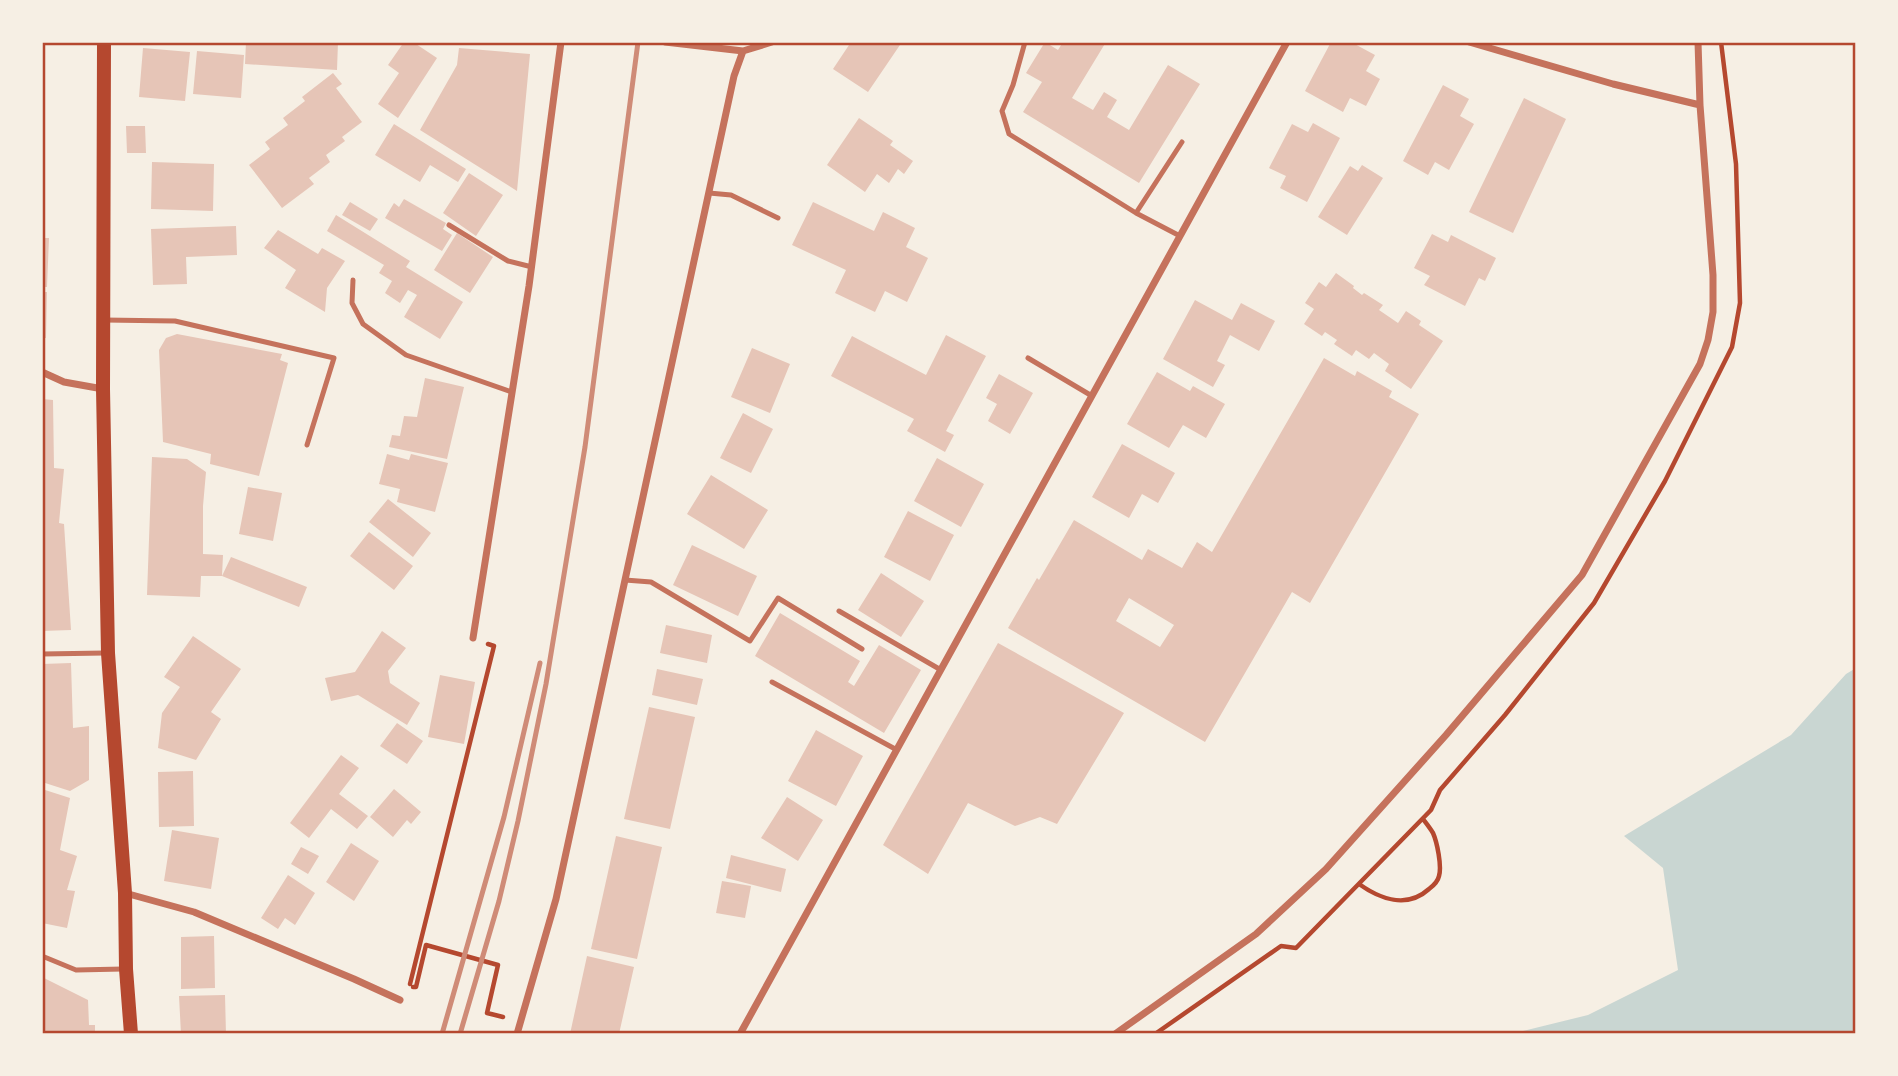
<svg xmlns="http://www.w3.org/2000/svg" width="1898" height="1076" font-family="'Alegreya Sans',sans-serif">
<rect width="100%" height="100%" fill="#f6efe4"/>
<path fill="#c9d6d2" d="M1856 668V1034H1511L1588 1015 1678 970 1663 868 1624 836 1791 735 1846 674Z"/>
<path fill="#e6c5b7" fill-rule="evenodd" d="M246 42H338L337 70 245 64Z
M404 42H413L437 58 398 118 378 104 399 73 388 65Z
M851 42H902L868 92 833 69Z
M1045 42 1058 50 1063 42H1106L1072 98 1093 110 1104 92 1117 100 1107 117 1129 130 1168 65 1200 84 1139 183 1023 112 1042 82 1026 73Z
M1331 42H1351L1375 55 1366 71 1380 79 1366 106 1350 98 1343 112 1305 91Z
M143 48 190 52 185 101 139 97Z
M459 48 530 54 517 191 420 130 457 65Z
M197 51 244 55 241 98 193 94Z
M333 73 342 84 336 88 362 122 342 137 345 141 326 155 330 162 309 178 314 184 282 208 249 165 270 149 265 142 288 125 283 118 305 101 302 97Z
M1443 85 1469 99 1460 116 1474 124 1449 170 1435 162 1428 175 1403 161Z
M1524 98 1566 119 1513 233 1469 212Z
M859 118 893 141 890 145 913 161 904 174 898 169 889 183 877 174 865 192 827 165Z
M1313 123 1340 138 1307 202 1280 188 1286 176 1269 168 1292 124 1308 132Z
M394 124 466 169 458 182 430 165 420 182 375 155Z
M126 126H145L146 153H127Z
M152 162 214 164 213 211 151 209Z
M1362 165 1383 178 1347 235 1318 217 1350 166 1358 171Z
M469 173 503 195 476 236 443 213Z
M404 199 446 223 443 229 452 235 442 251 385 218 394 203 399 207Z
M350 202 378 219 370 231 342 215Z
M813 202 874 231 883 212 915 228 906 247 928 258 907 302 885 291 875 312 835 293 846 270 792 245Z
M336 215 410 261 406 267 463 302 440 339 404 317 417 295 408 290 400 303 385 293 392 281 379 273 384 265 327 231Z
M236 226 237 255 186 257 187 284 153 285 151 229Z
M278 230 318 254 322 248 345 261 327 288 325 312 285 288 296 270 264 248Z
M457 233 493 257 470 293 434 270Z
M1432 234 1448 242 1451 235 1496 258 1485 281 1479 278 1465 306 1424 285 1430 276 1414 268Z
M42 238H49L47 287H42Z
M1336 273 1354 286 1353 288 1362 295 1364 293 1383 305 1379 310 1398 323 1406 311 1421 321 1419 325 1443 341 1411 389 1385 371 1389 364 1374 353 1369 359 1356 350 1352 356 1334 344 1337 340 1325 332 1322 336 1304 324 1314 309 1305 303 1319 282 1326 287Z
M42 292H47L46 338H42Z
M1195 300 1232 320 1241 303 1275 321 1259 351 1230 335 1217 361 1225 365 1213 387 1163 359Z
M177 334 282 354 280 360 288 363 259 476 210 464 211 454 163 442 159 350 166 338Z
M946 335 986 356 946 431 954 435 945 452 907 431 914 419 831 376 852 336 926 375Z
M752 348 790 364 770 413 731 397Z
M1324 358 1355 376 1357 371 1392 391 1389 397 1419 414 1310 603 1292 592 1205 742 1008 628 1037 578 1039 580 1074 520 1142 560 1148 549 1182 568 1197 542 1212 552ZM1129 598 1174 625 1160 647 1116 621Z
M1157 372 1190 391 1193 386 1225 404 1206 438 1183 425 1169 448 1127 424Z
M999 374 1033 393 1010 434 988 421 997 404 986 398Z
M425 378 464 387 447 459 389 447 392 435 400 436 404 416 417 417Z
M42 399 53 400 54 468 64 469 59 523 64 524 71 630 42 631Z
M743 413 773 429 751 473 720 458Z
M1122 444 1175 473 1158 503 1142 494 1129 518 1092 497Z
M387 454 409 460 411 454 448 463 435 512 397 502 400 489 379 484Z
M152 457 187 459 206 472 203 506V554L223 555 222 576H201L200 597 147 595Z
M937 458 984 484 961 527 914 501Z
M711 475 768 510 744 549 687 514Z
M248 487 282 493 273 541 239 534Z
M388 499 431 533 413 557 369 522Z
M908 511 954 535 930 581 884 557Z
M369 532 413 566 394 590 350 556Z
M692 545 757 576 738 616 673 585Z
M231 557 307 587 299 607 222 576Z
M881 573 924 601 901 637 858 610Z
M780 613 860 661 848 682 854 686 879 645 921 670 884 733 755 656Z
M666 625 712 635 707 663 660 653Z
M382 631 406 648 388 671 390 683 420 703 407 725 358 695 331 701 325 678 355 672Z
M193 636 241 669 211 712 221 719 196 760 158 748 162 713 180 687 164 677Z
M998 643 1124 713 1057 824 1040 817 1015 826 968 803 928 874 883 845Z
M71 663 73 728 89 726V780L70 791 42 782V664Z
M657 669 703 679 697 705 652 695Z
M440 675 475 682 464 744 428 737Z
M649 707 695 717 670 829 624 819Z
M397 723 423 741 407 764 380 746Z
M816 730 863 756 836 806 788 781Z
M341 755 359 768 339 794 368 816 357 829 331 809 309 838 290 823Z
M193 771 194 826 159 827 158 772Z
M42 789 70 798 60 850 77 856 67 890 75 891 67 928 42 923Z
M394 789 421 812 411 824 407 820 393 837 370 817Z
M787 797 823 820 798 861 761 838Z
M172 830 219 838 211 889 164 881Z
M616 836 662 847 637 959 591 949Z
M351 843 379 861 354 901 326 882Z
M301 847 319 856 308 874 291 864Z
M731 855 786 869 781 892 726 878Z
M288 875 315 893 295 925 285 918 278 929 261 918Z
M722 881 751 886 745 918 716 913Z
M214 936 215 988 181 989V937Z
M587 956 634 967 619 1034H570Z
M42 977 88 1000 89 1025H95V1034H42Z
M225 995 226 1034H181L179 996Z"/>
<g fill="none" stroke-linecap="round" stroke-linejoin="round">
<path stroke="#b5482f" stroke-width="4.5" d="M1359 884C1380 899 1407 909 1429 889 1433 886 1438 881 1439 876 1442 866 1437 842 1433 833 1430 828 1426 823 1423 819
M410 984 494 646 488 644
M413 987H416L426 945 498 965 487 1013 503 1017
M1155 1034 1281 946 1296 948 1431 810 1440 790 1505 715 1594 603 1665 481 1732 347 1740 303 1736 164 1721 42"/>
<path stroke="#c5725c" stroke-width="5" d="M1025 42 1013 85 1002 111 1009 134 1136 213
M709 193 731 195 778 218
M449 225 508 261 532 267
M1180 236 1136 213 1182 142
M353 280 352 303 363 324 406 355 512 392
M104 320 175 321 334 358 307 445
M1028 358 1092 396
M625 580 651 582 750 641 778 598 862 649
M839 611 941 670
M42 654 105 653
M772 682 897 750
M42 956 76 970 123 969"/>
<path stroke="#c5725c" stroke-width="7" d="M665 42 743 51 772 42
M1469 42 1613 84 1700 105
M42 372 64 382 103 389
M473 638 529 286 561 42
M125 893 194 912 354 979 400 1000
M517 1034 556 899 734 76 743 51
M740 1034 1287 42
M1115 1034 1256 934 1326 869 1446 735 1582 575 1700 364 1708 340 1713 312V275L1700 105 1698 42"/>
<path stroke="#b5482f" stroke-width="14" d="M104 42 103 389 108 653 125 893 126 969 131 1034"/>
<path stroke="#cf8b77" stroke-width="5" d="M442 1034 504 817 540 663
M460 1034 499 901 518 821 546 684 585 447 638 42"/>
</g>
<rect width="1898" height="1076" fill="none" stroke="#f6efe4" stroke-width="88"/>
<rect x="44" y="44" width="1810" height="988" fill="none" stroke="#b5482f" stroke-width="2.5"/>
</svg>
